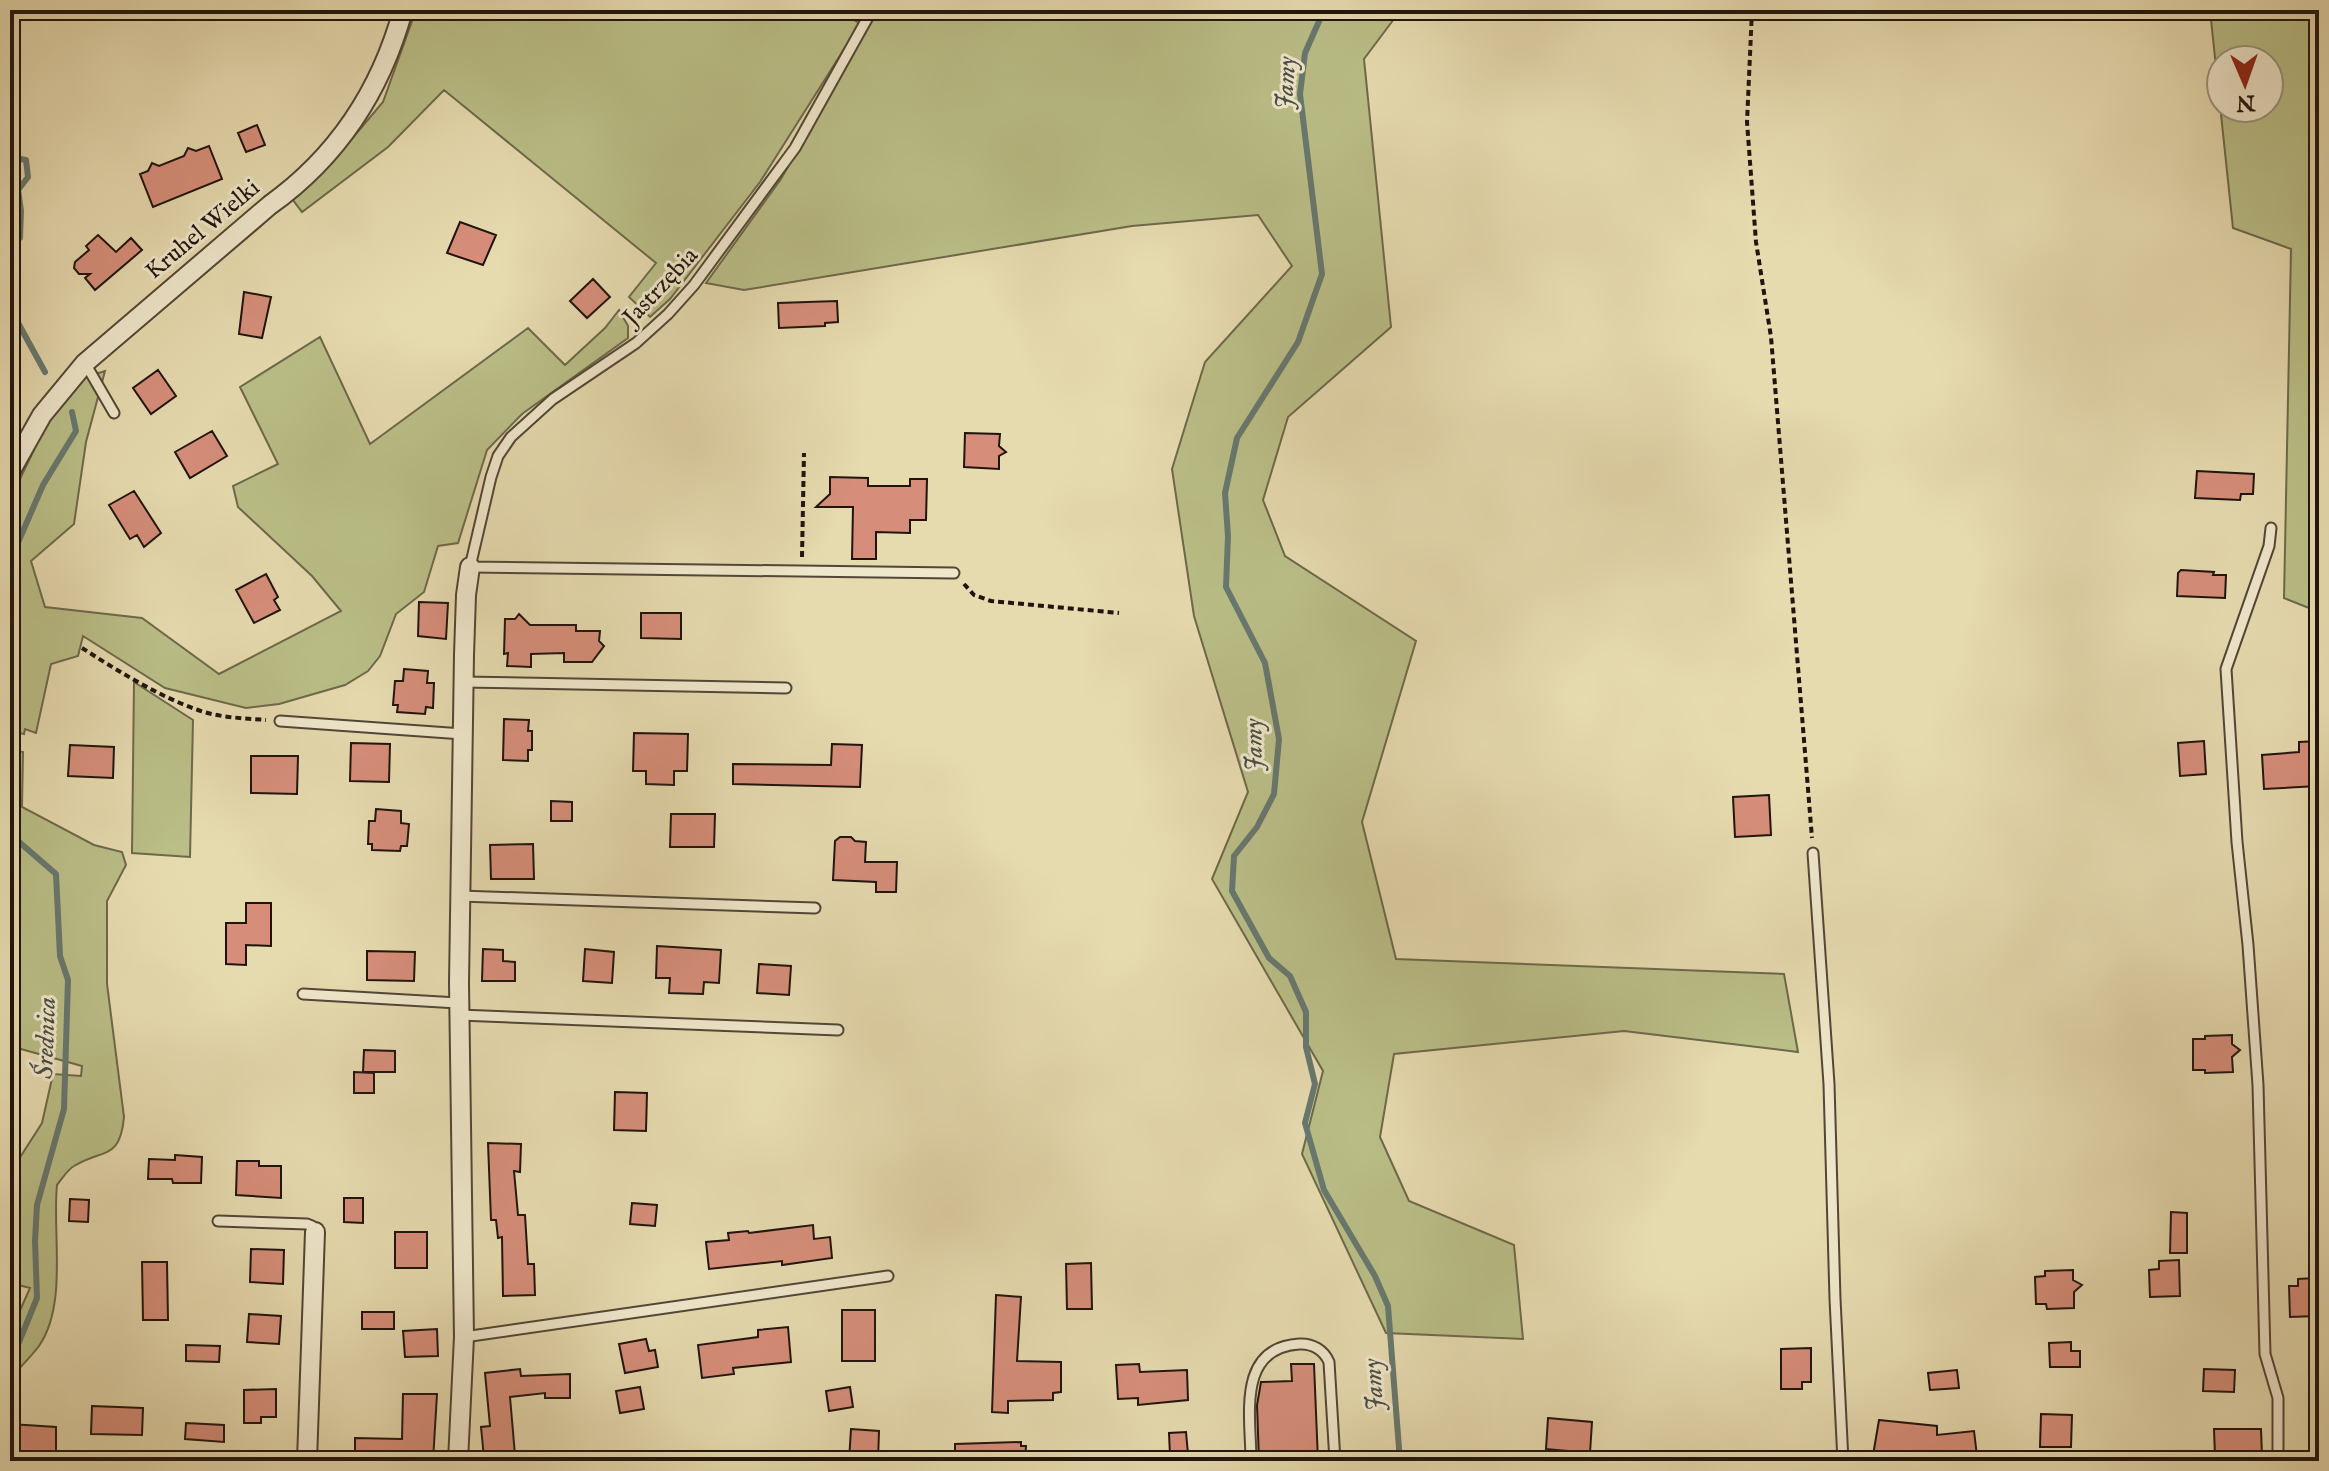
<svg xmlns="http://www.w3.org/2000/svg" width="2329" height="1471" font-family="'IM FELL English',serif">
<rect width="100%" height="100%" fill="#e6daaf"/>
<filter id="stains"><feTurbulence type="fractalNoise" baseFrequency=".0025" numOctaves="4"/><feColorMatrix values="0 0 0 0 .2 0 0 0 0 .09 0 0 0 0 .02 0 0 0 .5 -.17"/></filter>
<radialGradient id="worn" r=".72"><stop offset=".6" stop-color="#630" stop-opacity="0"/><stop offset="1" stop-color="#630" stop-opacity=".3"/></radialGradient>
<path fill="#babe87" stroke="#6d694a" stroke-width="2" fill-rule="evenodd" d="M416 10H840L860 24 760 182 670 299 650 317 629 297 656 263 444 90 388 147 302 212 293 200 328 167 383 102Z
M878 10H1397V15L1364 59 1391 327 1288 417 1263 500 1285 556 1416 641 1362 822 1396 959 1784 974 1798 1052 1624 1031 1394 1054 1380 1137 1409 1201 1514 1245 1523 1339 1386 1333 1302 1154 1323 1071 1212 879 1248 792 1194 616 1172 469 1205 362 1292 266 1258 215 1132 226 744 290 706 283 781 179Z
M2210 10H2308L2319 57V612L2284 598 2291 249 2233 228ZM2221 60H2269V108H2221Z
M619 310 628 326V338L522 414 487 450 458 543 438 546 424 592 396 614 380 656 368 671 345 685 279 704 246 708 165 688 83 636 78 656 51 664 36 733 25 729 24 734 10 731V500L50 416 79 379 105 371 86 442 74 524 31 561 45 607 142 618 219 674 341 611 312 576 238 507 233 486 278 464 240 387 320 337 370 444 528 328 565 365 605 328Z
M134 682 193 720 190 857 132 853Z
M10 750 23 752 22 807 94 845 122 852 126 865 107 901V984L124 1117C120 1161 103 1148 74 1166 67 1170 62 1179 57 1185 52 1232 68 1304 39 1346 30 1358 19 1368 10 1379V1333L30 1288 10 1283V1173L42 1123 53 1074 81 1076 82 1066 10 1046V1008L20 993V954L10 952Z"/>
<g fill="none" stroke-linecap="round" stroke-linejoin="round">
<path stroke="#67786f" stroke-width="6" d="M1324 10 1305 53 1300 94 1322 274 1298 342 1237 438 1225 493 1228 536 1226 587 1265 663 1279 739 1274 794 1257 827 1234 856 1232 891 1269 958 1290 976 1306 1012V1047L1315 1084 1305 1123 1324 1190 1375 1276 1388 1306 1400 1461
M10 157 26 160 28 177 18 190 21 211 20 238 10 243
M10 295 17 321 45 372
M10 561 43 485 76 431 72 412
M10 834 56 874 60 956 68 980 64 1109 37 1205 35 1241 37 1298 19 1342 10 1350"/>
</g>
<path fill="#d68e7a" stroke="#20140d" stroke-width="2" d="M257 125 265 145 246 152 238 133Z
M209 146 222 179 153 207 140 174 148 171 152 163 159 166 184 156 188 148 196 151Z
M460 222 496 235 483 265 447 253Z
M98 235 116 252 131 238 142 250 95 290 85 278 90 274H79L74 268 75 262 89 250 86 246Z
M593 279 610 297 587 318 570 301Z
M244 292 271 297 262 338 239 334Z
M837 301 838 322 825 323V326L779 328 778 303Z
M158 370 176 396 151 414 133 388Z
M212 431 227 456 190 478 175 452Z
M965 433 1000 434 999 446 1006 452 999 456V469L964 467Z
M2197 471 2254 474 2253 494H2241L2240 500 2195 498Z
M830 477 868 478V486H910V479H927L926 520H910V533L876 532V559H852L853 507H816L830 494Z
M134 491 161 533 144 547 137 535 130 539 109 505Z
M2181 570 2214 572 2213 575H2226L2225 598 2177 596 2178 573Z
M266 574 278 597 274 600 280 610 254 623 236 590Z
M419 602 448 603 446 639 418 636Z
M641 613H681V639L641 638Z
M519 614 530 625H576V631H600L599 641 604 646 592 662H564V653L531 654V667L507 666 508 653 504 654 505 619H515Z
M404 669 428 671 427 683H434L433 708 426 707 425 714 397 712 398 705H393L395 681H403Z
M504 719 529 720 528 731H532V750H528V761L503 760Z
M634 733 688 734 687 771H674V785L646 784V771H633Z
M2204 741 2206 774 2180 776 2178 743Z
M2319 741 2318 786 2264 789 2262 755 2299 752V742Z
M351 743 390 744 389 782 350 781Z
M832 744 862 745 860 787 733 784V764L831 765Z
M70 745 114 747 113 778 68 776Z
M251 756H298L297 794 251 793Z
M1769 795 1771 835 1735 837 1733 797Z
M551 801 572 802V821H551Z
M376 809 401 811V823L409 824 407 846H401L400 851 372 850V844H368L369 821H375Z
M671 814H715L714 847H670Z
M840 837H851L855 841 866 842 865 862H897L896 892H876V882L833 880 835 841Z
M533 844 534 879H491L490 845Z
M246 903H271V946L246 945V965L226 964V923H246Z
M657 946 721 950 719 983 704 982 703 994 669 993 670 978H656Z
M483 949 503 950V961L515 962V981H482Z
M585 949 614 952 612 983 583 981Z
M367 951 415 952 414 981 367 980Z
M759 964 791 966 789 995 757 993Z
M2232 1035V1044L2240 1050 2232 1057 2233 1072 2205 1073V1070H2193V1039H2205V1036Z
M364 1050 395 1051V1072H363Z
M354 1072 374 1073V1093H354Z
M615 1092 647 1093 646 1131 614 1130Z
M488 1143 521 1144 520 1172 514 1171 518 1215H525L528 1264H534L535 1295 503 1296 502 1237 498 1238 496 1220H491Z
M175 1155 202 1157 201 1183H173L172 1179H148L149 1159 175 1160Z
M237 1161H259V1166H281V1198L236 1195Z
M344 1198H363V1223L344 1222Z
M70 1199 89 1200 88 1222 69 1221Z
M632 1203 657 1205 655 1226 630 1224Z
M2171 1212 2187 1213V1253H2170Z
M813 1225 814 1239 830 1237 832 1258 782 1265V1261L709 1269 706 1242 729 1240 728 1233 748 1231 749 1233Z
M395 1232H427V1268H395Z
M251 1249 284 1250 283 1284 250 1282Z
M2179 1260 2180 1296 2150 1297 2149 1270 2159 1269V1261Z
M142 1262H167L168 1320H143Z
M1091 1263 1092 1309H1067L1066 1264Z
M2073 1270V1280L2082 1285 2074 1292V1308L2047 1309 2046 1304H2036L2035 1277 2045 1276V1271Z
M2315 1278 2317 1316 2290 1317 2289 1286H2298V1279Z
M996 1295 1021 1297 1017 1361 1061 1362V1392L1053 1393V1400L1008 1401V1413L992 1412Z
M842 1310H875V1361H842Z
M362 1312H394V1329H362Z
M249 1314 281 1316 279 1344 247 1342Z
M788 1327 791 1362 733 1368 734 1374 702 1378 698 1345 758 1337V1330Z
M437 1329 438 1356 405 1357 403 1331Z
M646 1339 649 1351 655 1350 658 1367 625 1373 619 1344Z
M2071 1342V1351H2080V1367H2050L2049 1343Z
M186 1345 220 1346 219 1362 186 1361Z
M1811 1348V1382H1802V1389H1781V1349Z
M1139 1364 1140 1372 1187 1370 1188 1400 1138 1405V1398L1118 1399 1116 1365Z
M1291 1364H1314L1318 1461H1259L1257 1405 1261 1382 1292 1381Z
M520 1369 521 1376 570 1374V1398H545V1393L510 1397 515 1455 484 1458 481 1427 490 1426 485 1373Z
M2204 1369 2235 1370 2234 1392 2203 1391Z
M1957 1370 1959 1388 1930 1390 1928 1373Z
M640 1387 644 1409 620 1413 616 1391Z
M850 1387 853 1407 829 1411 826 1391Z
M276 1389V1417H261V1423H244V1390Z
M403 1394H437L433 1461H355V1438L402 1439Z
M92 1406 143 1408 142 1435 91 1434Z
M2041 1414 2072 1415 2071 1447H2040Z
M1548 1418 1592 1422 1590 1453 1546 1449Z
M1879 1420 1937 1426V1435L1974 1431 1977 1456 1928 1461H1872Z
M186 1423 224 1425V1442L185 1439Z
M10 1424 56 1427V1452L10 1453Z
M851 1429 879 1431 878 1461H849Z
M2214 1429H2261L2262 1456H2215Z
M1186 1432 1188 1454 1170 1455 1169 1433Z
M1021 1442V1446H1026L1025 1461H955V1444Z"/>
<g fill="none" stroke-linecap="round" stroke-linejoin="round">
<defs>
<path id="service" d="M872 10 795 148 694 285 668 314 636 343 553 399 511 437 498 456 491 477 470 567 954 573
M85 363 114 413
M2271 528 2269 546 2226 669 2237 842 2248 945 2258 1085 2265 1354 2278 1398V1461
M463 682 786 688
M280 721 463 734
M1813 853 1829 1084 1835 1299 1843 1461
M460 896 815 908
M303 994 458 1003
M459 1015 838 1030
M218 1221 307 1224 312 1226 315 1232
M464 1337 888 1276
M1251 1461C1251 1417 1236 1348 1299 1344 1312 1343 1324 1350 1329 1362L1335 1461"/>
<path id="minor" d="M10 472 42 415 85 363 270 205C337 157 381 90 403 10
M307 1461 315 1232
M458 1461 464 1337 459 983 464 655 466 595 470 567"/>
</defs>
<use href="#service" stroke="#524636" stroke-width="13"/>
<use href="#minor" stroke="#524636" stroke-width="22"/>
<path stroke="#20140d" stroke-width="4" stroke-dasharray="6 4" stroke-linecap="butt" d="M1752 10 1747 122 1756 242 1771 337 1812 838
M802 557 804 453
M964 584 974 595 991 601 1119 613
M82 648C118 671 158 696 198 710 220 718 243 718 266 720"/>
<use href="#service" stroke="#efe7cb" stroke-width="9"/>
<use href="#minor" stroke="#efe7cb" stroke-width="18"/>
</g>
<g text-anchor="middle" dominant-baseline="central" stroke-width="6" stroke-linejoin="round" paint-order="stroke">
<g font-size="24" fill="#20140d" stroke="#efe7cb">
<text transform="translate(203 230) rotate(-40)">Kruhel Wielki</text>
<text transform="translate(661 287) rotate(-47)">Jastrzębia</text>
</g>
<g font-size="26" font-style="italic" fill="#4a4e46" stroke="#efe7cb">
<text transform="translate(1286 83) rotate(-87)">Jamy</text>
<text transform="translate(1254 745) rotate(-91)">Jamy</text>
<text transform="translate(46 1038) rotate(-88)">Średnica</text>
<text transform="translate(1374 1385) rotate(-94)">Jamy</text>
</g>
</g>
<rect width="2329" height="1471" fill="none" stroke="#e6daaf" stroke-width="40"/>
<rect x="12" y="12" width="2305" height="1447" fill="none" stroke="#20140d" stroke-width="4"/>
<rect x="20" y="20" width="2289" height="1431" fill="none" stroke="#20140d" stroke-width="2"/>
<g transform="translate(2245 84) rotate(178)"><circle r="38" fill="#efe7cb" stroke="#9c937f" stroke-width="2"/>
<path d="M0-6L14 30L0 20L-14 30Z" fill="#8f2418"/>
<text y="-12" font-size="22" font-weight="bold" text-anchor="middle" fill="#20140d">N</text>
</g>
<rect width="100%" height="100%" filter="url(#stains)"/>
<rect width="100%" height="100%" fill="url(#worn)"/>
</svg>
